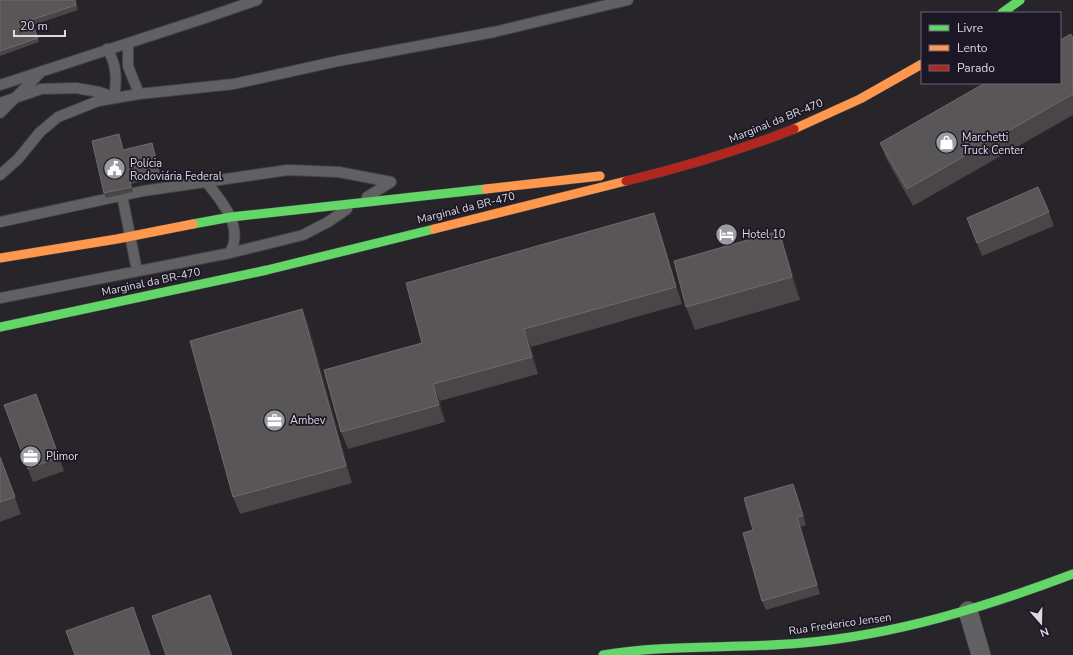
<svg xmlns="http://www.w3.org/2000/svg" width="1073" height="655" font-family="'Nunito Sans',sans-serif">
<rect width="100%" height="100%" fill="#27242a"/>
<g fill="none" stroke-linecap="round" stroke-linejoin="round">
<defs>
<path id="lane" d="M128 43V66L139 94
M0 85 205 18 257 0
M0 103 41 89 76 88 99 92 114 97C117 80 117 64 107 49
M0 113 40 73
M0 175 18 159 40 132 58 117 98 101 139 94 234 84 338 61 494 32 628 0
M206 181C218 198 238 218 234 241 234 245 231 249 230 253
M122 195 137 271
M367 197 391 182
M0 222 143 191 288 170 339 172 391 182
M0 298 230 253 303 235 328 222 347 209"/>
<path id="street" d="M968 611 981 655"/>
<path id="fast" d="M1002 13 1020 0
M193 224 231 217 486 189
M0 327 267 270 434 229
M603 655C669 644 735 649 802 643 895 635 986 607 1073 574"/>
<path id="slow" d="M794 129 860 99 922 64
M486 189 600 176
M434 229 626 181
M0 258 117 239 193 224"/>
<path id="jam" d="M626 181C684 167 738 151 794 129"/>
</defs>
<use href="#lane" stroke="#444247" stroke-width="12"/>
<use href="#street" stroke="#444247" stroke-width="20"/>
<use href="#fast" stroke="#444247" stroke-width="10"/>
<use href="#slow" stroke="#444247" stroke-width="10"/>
<use href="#jam" stroke="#444247" stroke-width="10"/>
<use href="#lane" stroke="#616062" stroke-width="10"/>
<use href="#street" stroke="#616062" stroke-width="19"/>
<use href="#fast" stroke="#63d668" stroke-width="9"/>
<use href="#slow" stroke="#ff974d" stroke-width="9"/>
<use href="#jam" stroke="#b3261e" stroke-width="9"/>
</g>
<path fill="#494648" d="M0 0H75L78 10 33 25 39 42 0 56Z
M1073 38V115L913 206 887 160 880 143Z
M119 134 123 150 152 143 154 148 161 177 131 184 133 192 106 198 104 193Z
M1049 212 1054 226 982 256 967 218Z
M660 231 682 304 531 347 538 374 440 401 445 422 348 449 341 432 422 343Z
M779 231 787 255 800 300 695 330 686 307Z
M302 309 309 326 352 483 240 514 233 497Z
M36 394 64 471 33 482 4 405Z
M0 457 21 514 0 522Z
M797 493 806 525 801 527 820 594 766 610 762 601Z"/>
<path fill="#353235" d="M152 143 154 148 161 177 159 173Z
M654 213 660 231 682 304 676 287Z
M779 231 787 255 800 300 792 277Z
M302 309 309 326 352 483 346 466Z
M524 329 531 347 538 374 532 357Z
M433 384 440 401 445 422 439 405Z
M793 484 797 493 806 525 803 516Z
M797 517 801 527 820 594 817 585Z"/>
<path fill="#595658" stroke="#6e6a6e" d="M0 0H75L76 5 31 20 38 38 0 51Z
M1071 34 1073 38V94L907 189 880 143 985 83H1060V40Z
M119 134 123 150 152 143 159 173 130 180 131 187 104 193 92 141Z
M1038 187 1049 212 977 243 967 218Z
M654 213 676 287 524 329 532 357 433 384 439 405 341 432 324 370 422 343 406 283Z
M779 231 792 277 686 307 674 261Z
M302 309 346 466 233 497 190 341Z
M36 394 59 457 28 469 4 405Z
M0 457 15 497 0 502Z
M793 484 803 516 797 517 817 585 762 601 743 533 753 530 744 498Z
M210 595 232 655H166L152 616Z
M133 607 150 655H75L66 631Z"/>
<defs>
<symbol id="shop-disc" viewBox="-11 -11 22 22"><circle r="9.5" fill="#9d9aa2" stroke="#1c1724"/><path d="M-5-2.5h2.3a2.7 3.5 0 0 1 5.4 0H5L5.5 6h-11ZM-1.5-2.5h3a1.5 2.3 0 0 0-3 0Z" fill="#fff"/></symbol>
<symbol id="civic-disc" viewBox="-11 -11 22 22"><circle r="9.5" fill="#9d9aa2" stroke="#1c1724"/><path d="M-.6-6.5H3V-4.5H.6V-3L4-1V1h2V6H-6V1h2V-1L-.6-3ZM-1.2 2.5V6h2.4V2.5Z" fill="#fff"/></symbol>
<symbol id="hotel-disc" viewBox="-11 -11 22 22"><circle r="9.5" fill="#9d9aa2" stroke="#1c1724"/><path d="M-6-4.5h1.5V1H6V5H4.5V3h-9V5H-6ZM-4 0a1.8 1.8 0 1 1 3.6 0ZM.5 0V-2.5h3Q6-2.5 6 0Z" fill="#fff"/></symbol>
<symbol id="office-disc" viewBox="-11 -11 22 22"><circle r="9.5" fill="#9d9aa2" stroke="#1c1724"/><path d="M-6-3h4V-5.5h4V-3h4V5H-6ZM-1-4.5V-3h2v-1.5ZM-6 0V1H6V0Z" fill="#fff"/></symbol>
</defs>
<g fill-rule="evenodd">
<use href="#shop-disc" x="934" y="130" width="25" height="25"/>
<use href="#civic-disc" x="102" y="156" width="25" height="25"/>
<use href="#hotel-disc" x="714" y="222" width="25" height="25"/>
<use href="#office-disc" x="262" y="408" width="25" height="25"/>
<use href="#office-disc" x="18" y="444" width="25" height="25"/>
</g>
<g text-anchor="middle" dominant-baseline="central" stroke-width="3.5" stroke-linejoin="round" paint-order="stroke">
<g font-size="11" fill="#ddd9e3" stroke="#1c1724">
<text transform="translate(776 121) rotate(-22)">Marginal da BR-470</text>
<text transform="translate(466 208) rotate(-14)">Marginal da BR-470</text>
<text transform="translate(151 282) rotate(-12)">Marginal da BR-470</text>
<text transform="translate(840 624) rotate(-8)">Rua Frederico Jensen</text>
</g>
<g font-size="11" fill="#ddd9e3" stroke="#1c1724" text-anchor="start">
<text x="962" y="137">Marchetti<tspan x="962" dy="13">Truck Center</tspan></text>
<text x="130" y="163">Polícia<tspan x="130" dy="13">Rodoviária Federal</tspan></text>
<text x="742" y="234">Hotel 10</text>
<text x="290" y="420">Ambev</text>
<text x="46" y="456">Plimor</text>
</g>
</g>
<rect x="921" y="12" width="140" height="72" fill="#1c1724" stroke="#696570"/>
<rect x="929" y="25" width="20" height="6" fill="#63d668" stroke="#696570"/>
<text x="957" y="32" font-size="12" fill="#ddd9e3">Livre</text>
<rect x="929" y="45" width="20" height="6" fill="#ff974d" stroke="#696570"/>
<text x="957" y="52" font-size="12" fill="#ddd9e3">Lento</text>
<rect x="929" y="65" width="20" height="6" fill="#b3261e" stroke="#696570"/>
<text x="957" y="72" font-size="12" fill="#ddd9e3">Parado</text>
<g transform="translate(1041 623) rotate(160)" stroke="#1c1724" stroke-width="3" paint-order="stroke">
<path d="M0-3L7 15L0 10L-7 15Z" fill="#ddd9e3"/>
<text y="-6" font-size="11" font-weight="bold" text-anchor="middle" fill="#ddd9e3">N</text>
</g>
<path d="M14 30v6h51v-6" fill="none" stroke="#ddd9e3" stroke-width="2"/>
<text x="20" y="30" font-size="12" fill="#ddd9e3" stroke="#1c1724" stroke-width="3" paint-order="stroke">20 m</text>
</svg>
